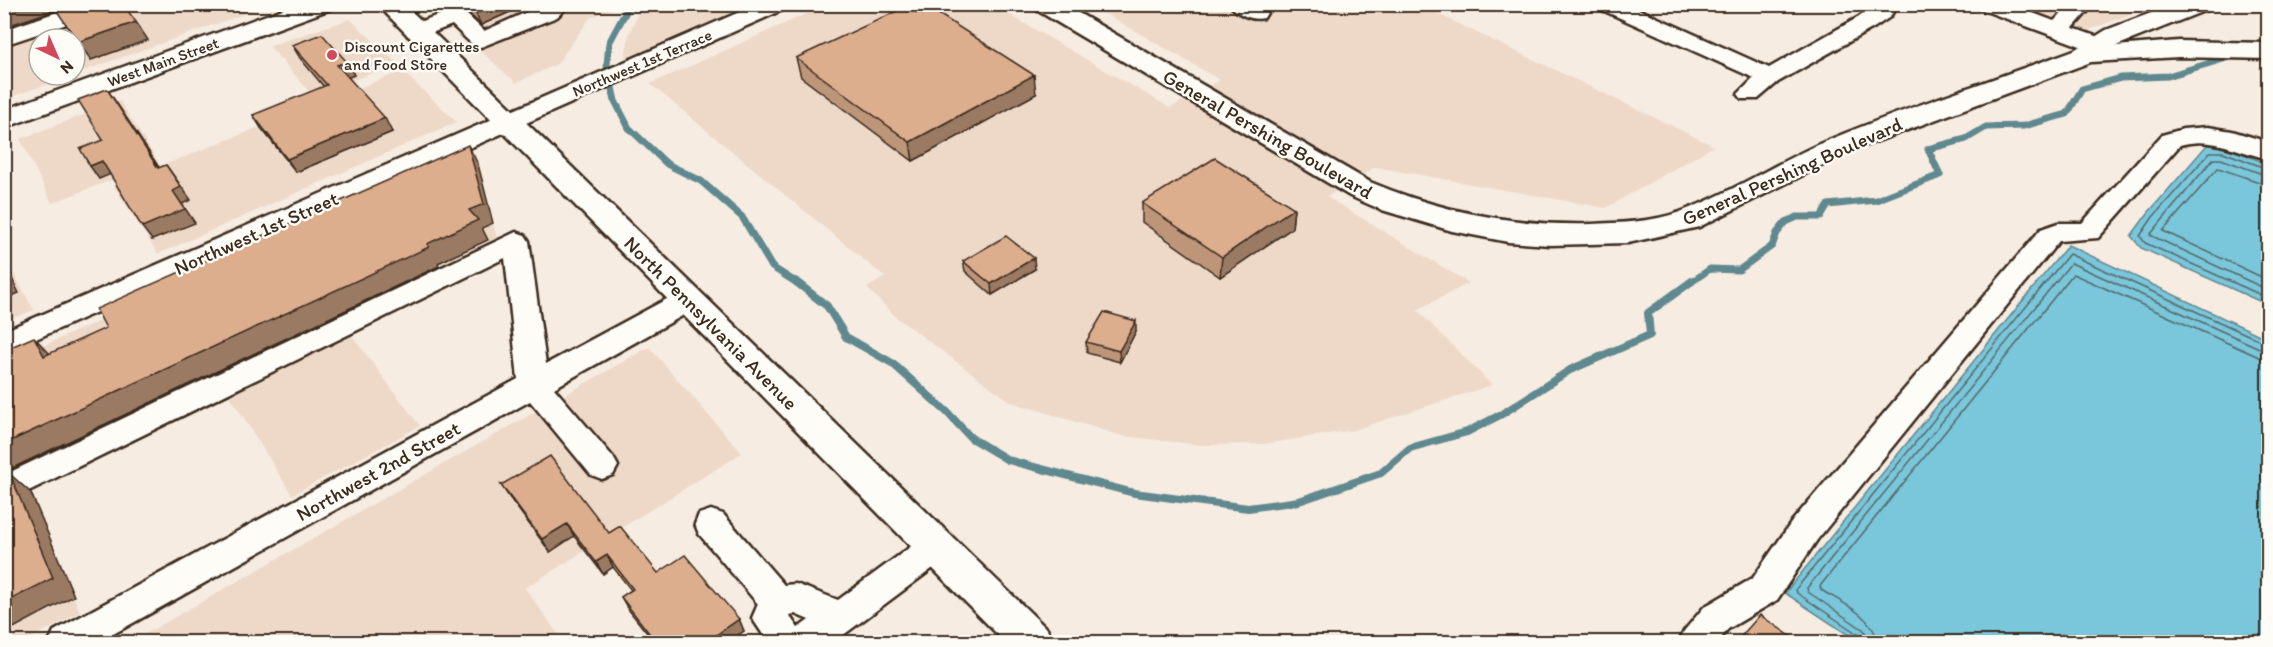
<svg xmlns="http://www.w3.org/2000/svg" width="2273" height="647" font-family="Itim,sans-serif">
<rect width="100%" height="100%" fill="#f6ece2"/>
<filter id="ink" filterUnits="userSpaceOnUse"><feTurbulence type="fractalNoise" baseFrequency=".0167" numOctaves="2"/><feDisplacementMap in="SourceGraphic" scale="12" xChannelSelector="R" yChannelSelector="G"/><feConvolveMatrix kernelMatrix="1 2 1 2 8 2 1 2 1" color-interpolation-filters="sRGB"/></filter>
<g filter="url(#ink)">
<path fill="#eed9c9" d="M991 4 1170 108 1220 80 1090 5H1419L1714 146 1606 208 1375 167 1327 197 1469 283 1417 310 1492 385 1354 430 1264 444 1201 445 1122 436 1011 402 896 317 867 288 885 277 650 84 826 5Z
M110 5H269L75 74V39H39V75H73L5 99V40Z
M430 5H621L590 18 557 64 516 83Z
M641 5V4L748 5 625 59 629 35Z
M1974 5H2153L2066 39Z
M350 19 397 63 313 96 269 46Z
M402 71 457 122 158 254 113 185Z
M120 101 158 162 52 203 20 139Z
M475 153 498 242 350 333 420 426 292 495 228 393 5 479V363Z
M4 256 34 310 5 321H4Z
M649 347 742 453 525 588 564 642H131Z
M29 489 80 612 24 642H5V501Z"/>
<path fill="#7ac6da" stroke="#61888f" stroke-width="1.5" d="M2207 145 2223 146 2268 164V305L2141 248 2131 236 2148 213Z
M2068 245 2268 339V642H1859L1785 593Z"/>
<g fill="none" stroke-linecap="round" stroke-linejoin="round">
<path stroke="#546869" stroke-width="1.5" d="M2268 169 2223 152H2210L2153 217 2140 236 2145 243 2268 298
M2268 176 2221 159H2213L2150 235 2268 290
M2268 185 2218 168 2163 231 2268 280
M1862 642 1859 635 1797 593 1796 589 2069 254 2268 344
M1869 642 1864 630 1808 592 1807 588 2071 263 2268 352
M1878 642C1872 615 1843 603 1821 590L1820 586 2073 274 2268 361"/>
<path stroke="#61888f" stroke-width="7" d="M630 4 609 43 607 65 615 101 629 128 667 164 701 181 742 217 772 267 797 283
M1690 283 1710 269 1739 270 1772 246 1777 233 1786 222 1797 217H1821L1828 205 1876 200 1940 175 1928 149 1966 139 1986 127 2024 126 2067 114 2082 89 2121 78 2168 76 2236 55"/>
<path stroke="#61888f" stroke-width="8" d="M795 281 827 306 846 337 892 363 947 412 971 438 1008 460 1134 493 1248 508 1299 501 1381 473 1410 448 1467 432 1502 414 1570 370 1650 335 1648 313 1692 281"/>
<defs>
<path id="minor" d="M81 4H114L112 9 4 45V30Z
M545 4H570L557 17 481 47 473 45 452 25 424 36H408L405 31 408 26 455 9 463 11 484 31Z
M758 4H787L785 9 4 353V331Z
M1229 4H1256L1267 13 1264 18C1251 21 1237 14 1229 4Z
M1598 4H1627L1769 68 1859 17 1877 4H1898L1890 17 1875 27 1778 82 1758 99H1742L1738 94 1754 78 1600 9Z
M1978 4H2009L2054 21 2071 4H2094L2073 28 2107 40 2110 45 2107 50H2091L1980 9Z
M2208 127 2232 131 2268 142V159C2238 152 2212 136 2180 145L2098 238 2059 241 1817 540 1777 600 1728 629 1718 642H1679L1684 631 1704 607 1753 578 1793 520 2041 229 2058 223H2082L2162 135 2183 129Z
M516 232 525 235 529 241 546 364 678 293 688 290 698 293 702 300 698 307 554 388 613 457 618 466 613 475 602 479 591 475 530 401 99 642H49L54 631 518 379 505 258 4 503V475Z
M711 510 723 514 784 585 796 584 838 600 924 537 936 533 948 537 953 547 948 557 834 642H768L752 618 758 604 699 534 695 524 699 514ZM795 614 809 620 798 628 789 615Z"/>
<path id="major" d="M297 4H334L331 9 4 128V110Z
M377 4H404L1047 629 1052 642H1005Z
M1032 4H1063L1370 182C1442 212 1513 226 1591 224 1620 223 1652 222 1680 212 1732 193 1780 160 1831 139 1910 106 1993 80 2074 50L2106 30 2175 4H2212L2209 9 2116 46 2179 41 2268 43V59L2179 57 2091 62 1851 151 1699 227 1628 243 1550 245 1508 242 1452 231 1382 210 1350 196 1035 9Z"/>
</defs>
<use href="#minor" stroke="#3b2a1e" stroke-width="5"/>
<use href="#major" stroke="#3b2a1e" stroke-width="5"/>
<use href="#minor" fill="#fdfcf7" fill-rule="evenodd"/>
<use href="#major" fill="#fdfcf7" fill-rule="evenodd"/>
</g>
<path fill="#bd967a" stroke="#3b2a1e" stroke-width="1.5" d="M431 4H528L481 25 464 9 454 7 439 12Z
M2017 4H2041L2034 11Z
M292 45 347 62 354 75 348 77 392 132 296 172 261 128 253 115 324 87 300 58Z
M796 58 1036 94 913 161 801 77Z
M1142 203 1294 208 1292 228 1220 277 1142 222Z
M963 261 1035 269 992 295 965 271Z
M1136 331 1120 362 1087 353 1086 342Z
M501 485 609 533 658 573 739 619 744 631 728 642H654L628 609 621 597 631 590 613 567 603 574 574 536 550 552 509 497Z"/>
<path fill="#9a7a63" stroke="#3b2a1e" stroke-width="1.5" d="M7 4H73L4 27V5Z
M436 4H453L454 7 439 12Z
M494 4H528L481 25 475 12Z
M136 22 148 40 91 60 78 42Z
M347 62 354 75 345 79 337 65Z
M1034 75 1036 94 913 161 910 142Z
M107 89 116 102 168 181 158 168Z
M385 118 392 132 296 172 287 159Z
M468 145 478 164 493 223 482 228 488 240 438 263 439 266 4 472V444L427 244 469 210Z
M102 161 111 174 99 179 90 166Z
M166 165 191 200 182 204 195 223 152 240 142 227 173 191Z
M1294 208 1292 228 1220 277 1222 257Z
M1034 258 1035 269 992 295 991 284Z
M4 262 19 293 4 299Z
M1136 321V331L1120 362 1119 351Z
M34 337 52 356H44Z
M10 474 31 493 74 596 4 633V603Z
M567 524 574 536 550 552 542 539Z
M607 555 613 567 603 574 596 562Z
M739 619 744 631 728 642H706Z"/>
<path fill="#dcae8e" stroke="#3b2a1e" stroke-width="1.5" d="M67 4H123L136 22 78 42 55 8Z
M467 4H494L475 12Z
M912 4H923L1034 75 910 142 796 58Z
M322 34 347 62 337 65 385 118 287 159 253 115 327 85 292 45Z
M107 89 158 168 166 165 181 187 173 191 185 209 142 227 102 161 90 166 80 149 103 140 78 100Z
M468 145 484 204 469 210 478 220 427 244 429 247 4 444V350L34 337 44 356 106 328 96 309Z
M1215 158 1294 208 1222 257 1142 203Z
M1006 236 1034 258 991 284 963 261Z
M1104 312 1136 321 1119 351 1086 342Z
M550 456 609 533 620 526 658 573 685 555 739 619 706 642H656L621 597 633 589 607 555 596 562 567 524 542 539 501 485Z
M10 474 53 578 4 603V476Z
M1760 615 1799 642H1736Z"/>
</g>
<circle fill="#d1495b" stroke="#fdfcf7" stroke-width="2" cx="332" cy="55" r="6"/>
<g text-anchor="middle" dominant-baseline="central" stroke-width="5" stroke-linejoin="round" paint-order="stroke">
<g font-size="16" fill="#3b2a1e" stroke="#fdfcf7" text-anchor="start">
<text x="344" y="46">Discount Cigarettes<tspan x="344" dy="18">and Food Store</tspan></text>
</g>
<g font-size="16" fill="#3b2a1e" stroke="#fdfcf7">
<text transform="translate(163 62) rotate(-20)">West Main Street</text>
<text transform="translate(642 63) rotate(-23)">Northwest 1st Terrace</text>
</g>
<g font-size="20" fill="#3b2a1e" stroke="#fdfcf7">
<text transform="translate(1268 134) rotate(30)">General Pershing Boulevard</text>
<text transform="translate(1792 171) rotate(-24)">General Pershing Boulevard</text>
<text transform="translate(256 233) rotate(-24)">Northwest 1st Street</text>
<text transform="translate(711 323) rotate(45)">North Pennsylvania Avenue</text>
<text transform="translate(378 471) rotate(-29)">Northwest 2nd Street</text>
</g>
</g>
<rect width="2273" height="647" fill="none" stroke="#fdfcf7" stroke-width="24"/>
<rect x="12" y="12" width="2249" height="623" fill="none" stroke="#3b2a1e" stroke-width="2" filter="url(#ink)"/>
<g transform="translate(57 57) rotate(136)"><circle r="28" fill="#fdfcf7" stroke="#afa8a0" stroke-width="1.5"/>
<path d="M0-4.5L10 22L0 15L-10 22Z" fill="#d1495b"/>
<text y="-9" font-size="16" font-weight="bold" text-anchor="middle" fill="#3b2a1e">N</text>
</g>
</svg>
